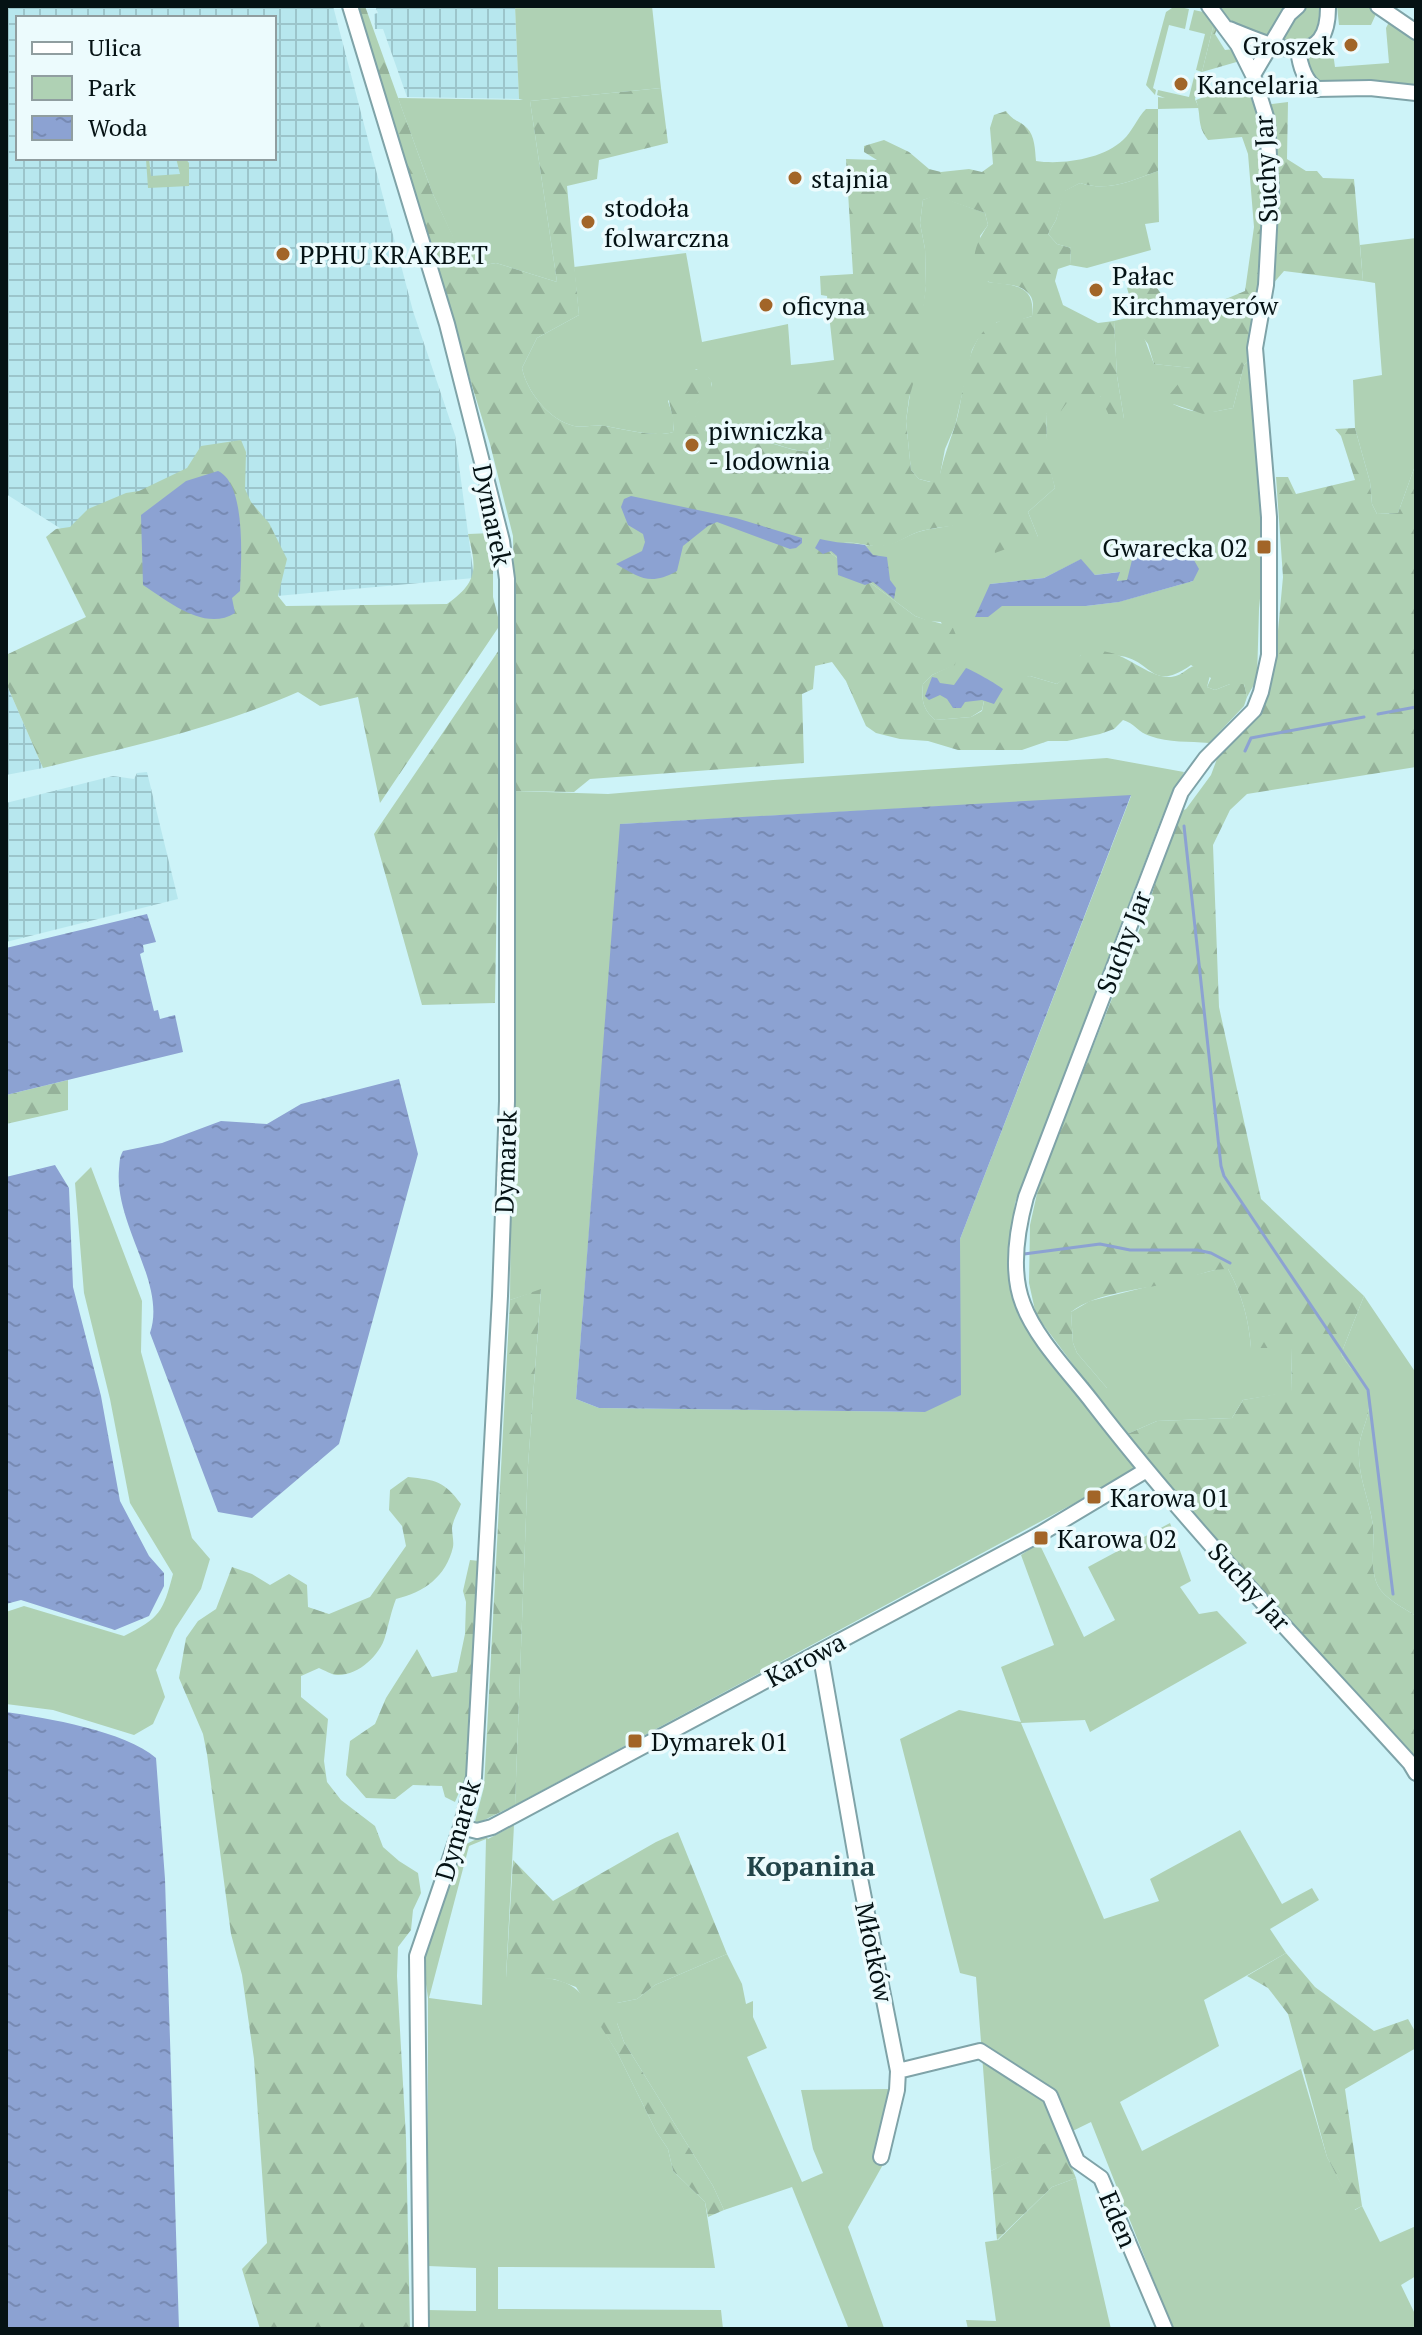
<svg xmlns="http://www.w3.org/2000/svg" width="1422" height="2335" font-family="'PT Serif',serif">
<defs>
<pattern id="industrial-grid" width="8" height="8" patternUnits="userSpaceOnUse" patternTransform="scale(2)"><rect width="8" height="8" fill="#b7e7ee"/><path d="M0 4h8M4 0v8" fill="none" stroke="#9cc5cb"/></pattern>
<pattern id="forest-firs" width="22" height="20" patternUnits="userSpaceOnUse" patternTransform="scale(2)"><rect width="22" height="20" fill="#afd1b4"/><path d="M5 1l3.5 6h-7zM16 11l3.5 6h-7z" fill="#95b29a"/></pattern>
<pattern id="water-ripples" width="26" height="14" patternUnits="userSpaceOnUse" patternTransform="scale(2)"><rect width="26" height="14" fill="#8ca2d2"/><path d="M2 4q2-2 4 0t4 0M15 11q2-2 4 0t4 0" fill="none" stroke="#778ab3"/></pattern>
</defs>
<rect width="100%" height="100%" fill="#cdf3f8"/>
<path fill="url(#industrial-grid)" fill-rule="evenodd" d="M6 6H333L413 311 455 435 474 578 277 596 186 608 6 494ZM18 18H274V158H18Z
M375 6H515L519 99 407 97 383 29H375L374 14 378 13Z
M6 683 43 768 6 775Z
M147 772 178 899 6 942V803L113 776 134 779 137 773Z"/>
<path fill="#afd1b4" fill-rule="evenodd" d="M515 6H652L661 88 530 101 557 282 496 263 467 268 432 192 398 98 523 100 519 99Z
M1175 6 1189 9 1185 29 1169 25 1153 88 1156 90 1155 95 1146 85 1166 12Z
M1214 6H1286L1267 37 1230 23Z
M1306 6H1317L1322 9 1321 30 1308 42 1286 43 1283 36 1298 10Z
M1337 6H1373L1376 14 1371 25H1339Z
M1194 10 1208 13 1214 23 1202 72 1196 70 1205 34 1189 30Z
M1394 23 1416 38V87H1321L1311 81 1307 60 1310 55 1333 53 1335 67 1389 63 1386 28 1388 24Z
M1195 73 1201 74 1195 99 1199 108 1158 109V97L1165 98 1157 95 1158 90 1189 97Z
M176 158H185L189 163V186L148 188 146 159H149L151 176 180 174Z
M1158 171 1159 222 1145 224 1151 250 1087 268 1070 265 1071 248 1057 244 1048 234 1056 220 1064 191 1080 183C1108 192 1131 181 1158 171Z
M935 195 985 213 988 225 980 236 988 282C1012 285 1036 284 1032 316L1020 320 997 322 978 339 972 350 955 426 945 449 940 475 931 482 919 479 911 470 906 421 926 286 925 249 920 223 923 200Z
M1416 238V463L1398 513 1377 514 1372 504 1370 482 1355 428 1353 380 1382 375 1375 283 1363 281 1360 245Z
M686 253 702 342 788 324 791 365 811 363V424L813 430 831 436 829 448C803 458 781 444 756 439 734 435 690 444 695 404 712 391 721 381 696 369L668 401 674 420 673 432C655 438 624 429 605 426 595 424 584 428 574 426 549 420 527 392 522 368L537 338 579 315 574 267Z
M1136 316 1154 364 1192 368 1173 404C1195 415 1210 413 1233 408L1244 365 1252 358 1263 567 1259 609 1257 679 1247 697 1244 684H1230L1215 690 1207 687 1211 678 1191 665C1151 693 1153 661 1121 656 1108 654 1094 655 1081 655L1066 677 1057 684 1030 676 986 691 982 710 971 717 935 720C923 709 921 700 923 684L932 675 955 664 941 622 928 621 915 616 828 551C848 535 855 547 876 546 893 546 904 537 918 532 945 524 968 529 988 506L1038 537 1028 512 1055 488 1048 463 1046 414 1074 392 1100 396 1124 419 1117 376 1114 321ZM1172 544 1186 546 1193 581 1118 602 1086 606H1002L990 584 1044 578 1080 560 1095 575 1119 572 1117 582 1128 580Z
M1107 758 1184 772 1162 817 1015 1203 1010 1254 1035 1339 1136 1470 515 1805 528 1465 541 1290 510 1300 514 791 608 794 773 780ZM1131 796 960 1239 925 1412 599 1408 576 1399 621 824Z
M91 1167 142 1301 141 1352 192 1538 210 1559 201 1589 175 1629 156 1670 165 1697 153 1724 134 1735 53 1710 6 1704V1612L24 1606 124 1636C160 1618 163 1612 173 1574L130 1503 110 1399 84 1293 75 1183Z
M1219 1269H1228C1242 1294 1249 1320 1251 1348L1291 1347 1292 1392 1243 1400 1232 1418 1157 1421 1125 1435 1104 1406 1107 1388 1077 1353 1073 1343 1071 1312 1090 1301Z
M1364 1296 1416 1373V1616C1404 1608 1385 1599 1378 1586 1369 1568 1375 1544 1373 1525 1369 1498 1357 1475 1359 1447 1361 1429 1373 1412 1368 1394 1364 1379 1348 1368 1341 1354Z
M1170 1523 1191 1581 1180 1587 1199 1614 1217 1611 1247 1643 1090 1732 1085 1720 1021 1723 1104 1919 1159 1901 1150 1879 1240 1830 1282 1904 1312 1888 1319 1900 1270 1929 1286 1953 1204 2000 1219 2046 1120 2102 1142 2151 1301 2069 1327 2157 1355 2210 1362 2206 1380 2242 1416 2226V2276L1401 2285 1416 2316V2329H1173L1091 2122 991 2171 976 1977 960 1973 900 1739 959 1710 1021 1722 1001 1667 1054 1645 1021 1555 1039 1543 1084 1637 1115 1620 1088 1567Z
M514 1825 506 1977C532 1978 565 1973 583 1996L618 2054 656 2131 668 2149 673 2171 705 2202 715 2268 498 2267V2309L721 2310 723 2329H429L427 2310 476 2311V2268L428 2266V1998L422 1956 456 1852 462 1846 485 1835 488 1839ZM486 1839 482 2005 429 1998 469 1846Z
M727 1954 742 1984 746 2004 753 2001V2017L767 2048 747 2057 802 2182 823 2173 813 2149 801 2090 892 2089 885 2161 848 2227 884 2328 966 2329H790L848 2327 792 2187 724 2210 713 2186 624 2042 617 2023V2003L637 1999 655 1985Z
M1076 2178 1111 2329H968L966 2320 996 2321 985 2242 998 2240 1052 2187Z"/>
<path fill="url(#forest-firs)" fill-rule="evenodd" d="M355 6H365L432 192 468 268 496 263 557 282 530 101 661 88 668 143 599 160 597 179 567 186 579 315 537 338 522 368C527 392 549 420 574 426 584 428 595 424 605 426 623 429 655 438 673 432 677 413 657 388 677 375 685 369 693 369 703 370L711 380V392L696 404C690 444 734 435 756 439 780 444 803 458 829 448L831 436 813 430 811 424V363L834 360 827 296 821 295 820 276 853 274 846 159 877 160 864 152V146L884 140 909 152 929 169 941 172 969 169 982 172 993 164 990 128 994 115 1006 111C1014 122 1019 120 1027 128 1035 136 1035 150 1036 161 1062 165 1103 159 1123 140 1132 132 1137 118 1146 109H1158V171C1131 181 1108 192 1080 183L1065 191 1056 220 1048 234 1057 244 1071 248 1070 265 1058 269 1055 281 1063 305 1098 323 1114 321 1117 376 1124 419 1112 422 1100 396 1084 400 1074 393 1061 411 1046 414 1047 439 1055 449 1049 463 1055 488 1028 512 1038 537 995 553 988 507C965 532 946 523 918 532 906 536 896 545 883 546 860 548 848 534 828 551L915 616C928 621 941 622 953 628L958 640 955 665 932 675 923 684C921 700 923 709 935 720L971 717 982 711 986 691 992 682 1030 676 1057 684C1068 676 1071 662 1081 655 1086 651 1094 651 1100 651 1127 652 1147 678 1171 677 1189 675 1187 659 1212 668L1207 687 1215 690 1230 684H1244L1247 697 1244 706 1209 743C1189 741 1169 743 1150 736 1139 733 1134 723 1123 720L1114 729 1100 734 1067 741H1048L1022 750H958L928 741 900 739 876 733 866 726 846 681 832 662 815 666 813 689 802 694 804 763 590 779 574 792 514 791 516 705 513 536 490 444ZM935 196 985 213 988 225C980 237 972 251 975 266 981 293 1012 277 1027 292 1035 299 1033 307 1032 316 1020 321 1006 318 995 323 963 337 965 398 955 426 949 443 944 457 940 474L930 482 919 479 911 470 906 421 909 398 923 350V312L926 286 925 249 920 223 923 200Z
M1214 23 1219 25 1215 34 1225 50 1234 49 1240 61 1202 72Z
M1245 81 1255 106 1288 102 1287 159 1306 171H1317L1323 178 1354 179 1363 281 1284 271 1271 286 1252 358 1244 365 1233 408 1203 414 1173 404 1170 394 1191 368 1154 364 1148 344 1141 335 1127 288 1150 278 1176 315 1216 303 1245 291 1254 227 1248 154 1242 137 1208 140C1196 124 1202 117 1196 100Z
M1355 428 1370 482 1372 504 1377 514 1398 513 1416 463V767L1247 794 1230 810 1213 845 1219 1007 1261 1199 1364 1296 1341 1354C1348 1368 1365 1379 1368 1394 1373 1412 1361 1429 1359 1447 1357 1475 1369 1498 1373 1525 1375 1544 1369 1568 1378 1586 1385 1599 1404 1608 1416 1616V1763L1303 1639 1125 1435 1157 1421 1232 1418 1243 1400 1292 1391 1291 1348H1251C1249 1320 1242 1294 1228 1269 1210 1269 1196 1276 1179 1281 1147 1289 1096 1292 1071 1312L1073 1343 1077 1353 1107 1388 1111 1399 1104 1406 1036 1315 1029 1283 1030 1225 1040 1180 1146 913 1177 813 1186 809 1211 775 1218 756 1262 706 1275 663 1283 577 1276 477H1288L1296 494 1355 480 1341 436 1335 429Z
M241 440 246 452 245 489 251 502 269 523 287 559 278 596 286 606 447 604C478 582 477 569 468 534L493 533V597L500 625 380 803 358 697 320 706 298 692C214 729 133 746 43 768L6 683V655L86 617 46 537 56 529 70 527 88 509 126 493 139 491 187 468 201 446Z
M501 647 495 1003 422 1005 374 834Z
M68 1080V1110L6 1124V1095Z
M541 1289 528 1465 515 1805 474 1825 484 1787 510 1300Z
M408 1477C436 1480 444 1481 461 1504 458 1512 453 1520 452 1528 452 1534 454 1541 453 1547 446 1577 424 1592 396 1599 391 1612 389 1623 385 1637 380 1655 358 1676 337 1675 332 1675 324 1670 319 1668L301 1676V1697L328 1719 324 1761 327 1782 341 1800 375 1826 383 1847 399 1861 418 1873 421 1893 413 1910 411 1930 398 1947 397 1976 406 2138 410 2329H260L242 2269 267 2243 254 2059 242 1975 231 1934 207 1754 203 1734 179 1678 186 1638 198 1621 216 1609 232 1567 252 1574 270 1585 289 1574 307 1585 308 1607 329 1614 370 1597 406 1546 402 1526 389 1510 390 1490Z
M470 1560 479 1561 467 1774 455 1802 445 1797 442 1786 413 1785 395 1799 366 1798 346 1775 350 1741 375 1724 386 1698 417 1649 432 1677 457 1672 465 1634 466 1602 463 1591Z
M678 1832 727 1954 655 1985 637 1999 617 2003V2023L624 2042 713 2186 724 2210 708 2217 705 2202 673 2171 668 2149 656 2131 618 2054 576 1987 554 1979 506 1978 513 1860 553 1901 656 1842Z
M1286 1953 1315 1987 1374 2031 1408 2019 1416 2033V2048L1345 2089 1362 2206 1354 2210 1327 2157 1288 2014 1268 1988 1247 1976Z
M1059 2136 1076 2178 1052 2187 997 2240 991 2171Z"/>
<path fill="url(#water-ripples)" d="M218 471C247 484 241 563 240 591L232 598 235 613C205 632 169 602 143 585L141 515 186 481Z
M631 496 736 518 802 538V543L796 548 790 549 717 522 708 526 683 546 677 571C650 586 640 578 616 564L642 551 645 542 643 534 628 525 621 507 624 499Z
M820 539C836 543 849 543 865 545L873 555 887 557 890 580 896 588 894 599 873 582 865 585 838 575 837 556 831 551 823 554 815 548Z
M1172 544 1186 546 1199 569 1193 581 1119 602 1086 606H1002L988 617H975L990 584 1044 578 1081 559 1095 575 1120 572 1117 581 1127 580 1134 552H1165Z
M966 668C972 670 997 684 1003 689L994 704 982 700 965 702 961 708H953L947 699 940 695 929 700 925 696 932 677 937 678 940 683 954 685Z
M1131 795 960 1239 961 1395 925 1412 599 1408 576 1399 620 824Z
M147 914 156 942 143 945 144 952 140 954 154 1011 158 1010 160 1019 175 1015 183 1052 6 1095V948Z
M399 1079 418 1154 339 1444 252 1518 218 1512 150 1333C167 1283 114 1225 119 1169 120 1161 119 1158 123 1151L162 1143 221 1121 267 1124 301 1104Z
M55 1165 69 1188 73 1287 101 1396 120 1501 149 1556 164 1573V1586L149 1616 115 1630 21 1600 6 1604V1177Z
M6 1712C47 1718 125 1731 156 1758L165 1879 179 2329H6Z"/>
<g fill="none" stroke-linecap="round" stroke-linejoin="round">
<path stroke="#8ca2d2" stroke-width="3" d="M1378 714 1416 707
M1245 751 1251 738 1364 717
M1184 826 1221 1166 1224 1176 1368 1390 1393 1594
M1024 1254 1100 1244 1130 1250H1197L1211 1253 1230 1263"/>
<defs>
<path id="minor" d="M350 6 447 324 502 541 507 579V1101L500 1296 474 1777 461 1827 417 1956 421 2329
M1209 6 1238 45 1253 75 1267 120 1271 192 1266 285 1255 348 1269 517V655L1261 692 1254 710 1206 758 1181 792 1026 1197C1017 1230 1010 1271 1023 1304 1036 1339 1071 1374 1093 1403 1191 1530 1303 1645 1410 1763L1416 1773
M1378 6 1416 32
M1229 29C1268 44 1329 76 1328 6
M1298 50C1300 65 1304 81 1317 89L1370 88 1416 93
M1253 75 1289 14 1298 6
M820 1652 857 1863 898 2071 897 2090 881 2157
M461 1827 477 1831 492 1827 1040 1534 1145 1471
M898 2071 980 2051 1050 2096 1077 2161 1101 2178 1165 2329"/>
</defs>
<use href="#minor" stroke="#7fa3a8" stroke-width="18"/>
<use href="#minor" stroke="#fff" stroke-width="14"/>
</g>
<g fill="#a26528" stroke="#ecfbfd" stroke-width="3">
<circle cx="1351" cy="45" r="8"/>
<circle cx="1181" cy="84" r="8"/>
<circle cx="795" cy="178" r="8"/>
<circle cx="588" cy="222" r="8"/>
<circle cx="283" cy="254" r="8"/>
<circle cx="1096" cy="290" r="8"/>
<circle cx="766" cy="305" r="8"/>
<circle cx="692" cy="445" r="8"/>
<rect x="1256" y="539" width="16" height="16" rx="4"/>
<rect x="1086" y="1489" width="16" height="16" rx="4"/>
<rect x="1033" y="1530" width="16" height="16" rx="4"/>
<rect x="627" y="1733" width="16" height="16" rx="4"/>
</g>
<g text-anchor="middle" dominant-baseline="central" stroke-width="7" stroke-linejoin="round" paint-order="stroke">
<g font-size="26" fill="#051214" stroke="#ecfbfd" text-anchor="start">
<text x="1335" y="45" text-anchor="end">Groszek</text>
<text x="1197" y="84">Kancelaria</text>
<text x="811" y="178">stajnia</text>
<text x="604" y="207">stodoła<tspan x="604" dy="30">folwarczna</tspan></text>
<text x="299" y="254">PPHU KRAKBET</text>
<text x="1112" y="275">Pałac<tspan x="1112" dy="30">Kirchmayerów</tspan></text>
<text x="782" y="305">oficyna</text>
<text x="708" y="430">piwniczka<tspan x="708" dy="30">- lodownia</tspan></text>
<text x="1248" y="547" text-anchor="end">Gwarecka 02</text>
<text x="1110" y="1497">Karowa 01</text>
<text x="1057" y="1538">Karowa 02</text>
<text x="651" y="1741">Dymarek 01</text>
</g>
<g font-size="26" fill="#051214" stroke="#ecfbfd">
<text transform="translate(1265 169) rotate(-93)">Suchy Jar</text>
<text transform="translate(493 515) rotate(78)">Dymarek</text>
<text transform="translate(1123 942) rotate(-69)">Suchy Jar</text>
<text transform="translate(505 1162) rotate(-88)">Dymarek</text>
<text transform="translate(1250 1586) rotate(48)">Suchy Jar</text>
<text transform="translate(805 1659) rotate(-28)">Karowa</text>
<text transform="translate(457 1830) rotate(-74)">Dymarek</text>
<text transform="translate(875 1952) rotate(78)">Młotków</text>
<text transform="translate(1119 2219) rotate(67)">Eden</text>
</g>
<g font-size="28" font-weight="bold" fill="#224449" stroke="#ecfbfd">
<text x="811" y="1865">Kopanina</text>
</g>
</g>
<rect width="1422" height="2335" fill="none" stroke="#051214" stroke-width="16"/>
<rect x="16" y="16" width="260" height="144" fill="#ecfbfd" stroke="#909ea0" stroke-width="2"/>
<rect x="32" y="42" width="40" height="12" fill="#ffffff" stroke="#909ea0" stroke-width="2"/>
<text x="88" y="56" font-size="24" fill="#051214">Ulica</text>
<rect x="32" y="76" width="40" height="24" fill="#afd1b4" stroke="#909ea0" stroke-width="2"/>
<text x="88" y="96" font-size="24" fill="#051214">Park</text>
<rect x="32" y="116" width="40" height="24" fill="url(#water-ripples)" stroke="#909ea0" stroke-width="2"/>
<text x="88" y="136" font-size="24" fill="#051214">Woda</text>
</svg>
